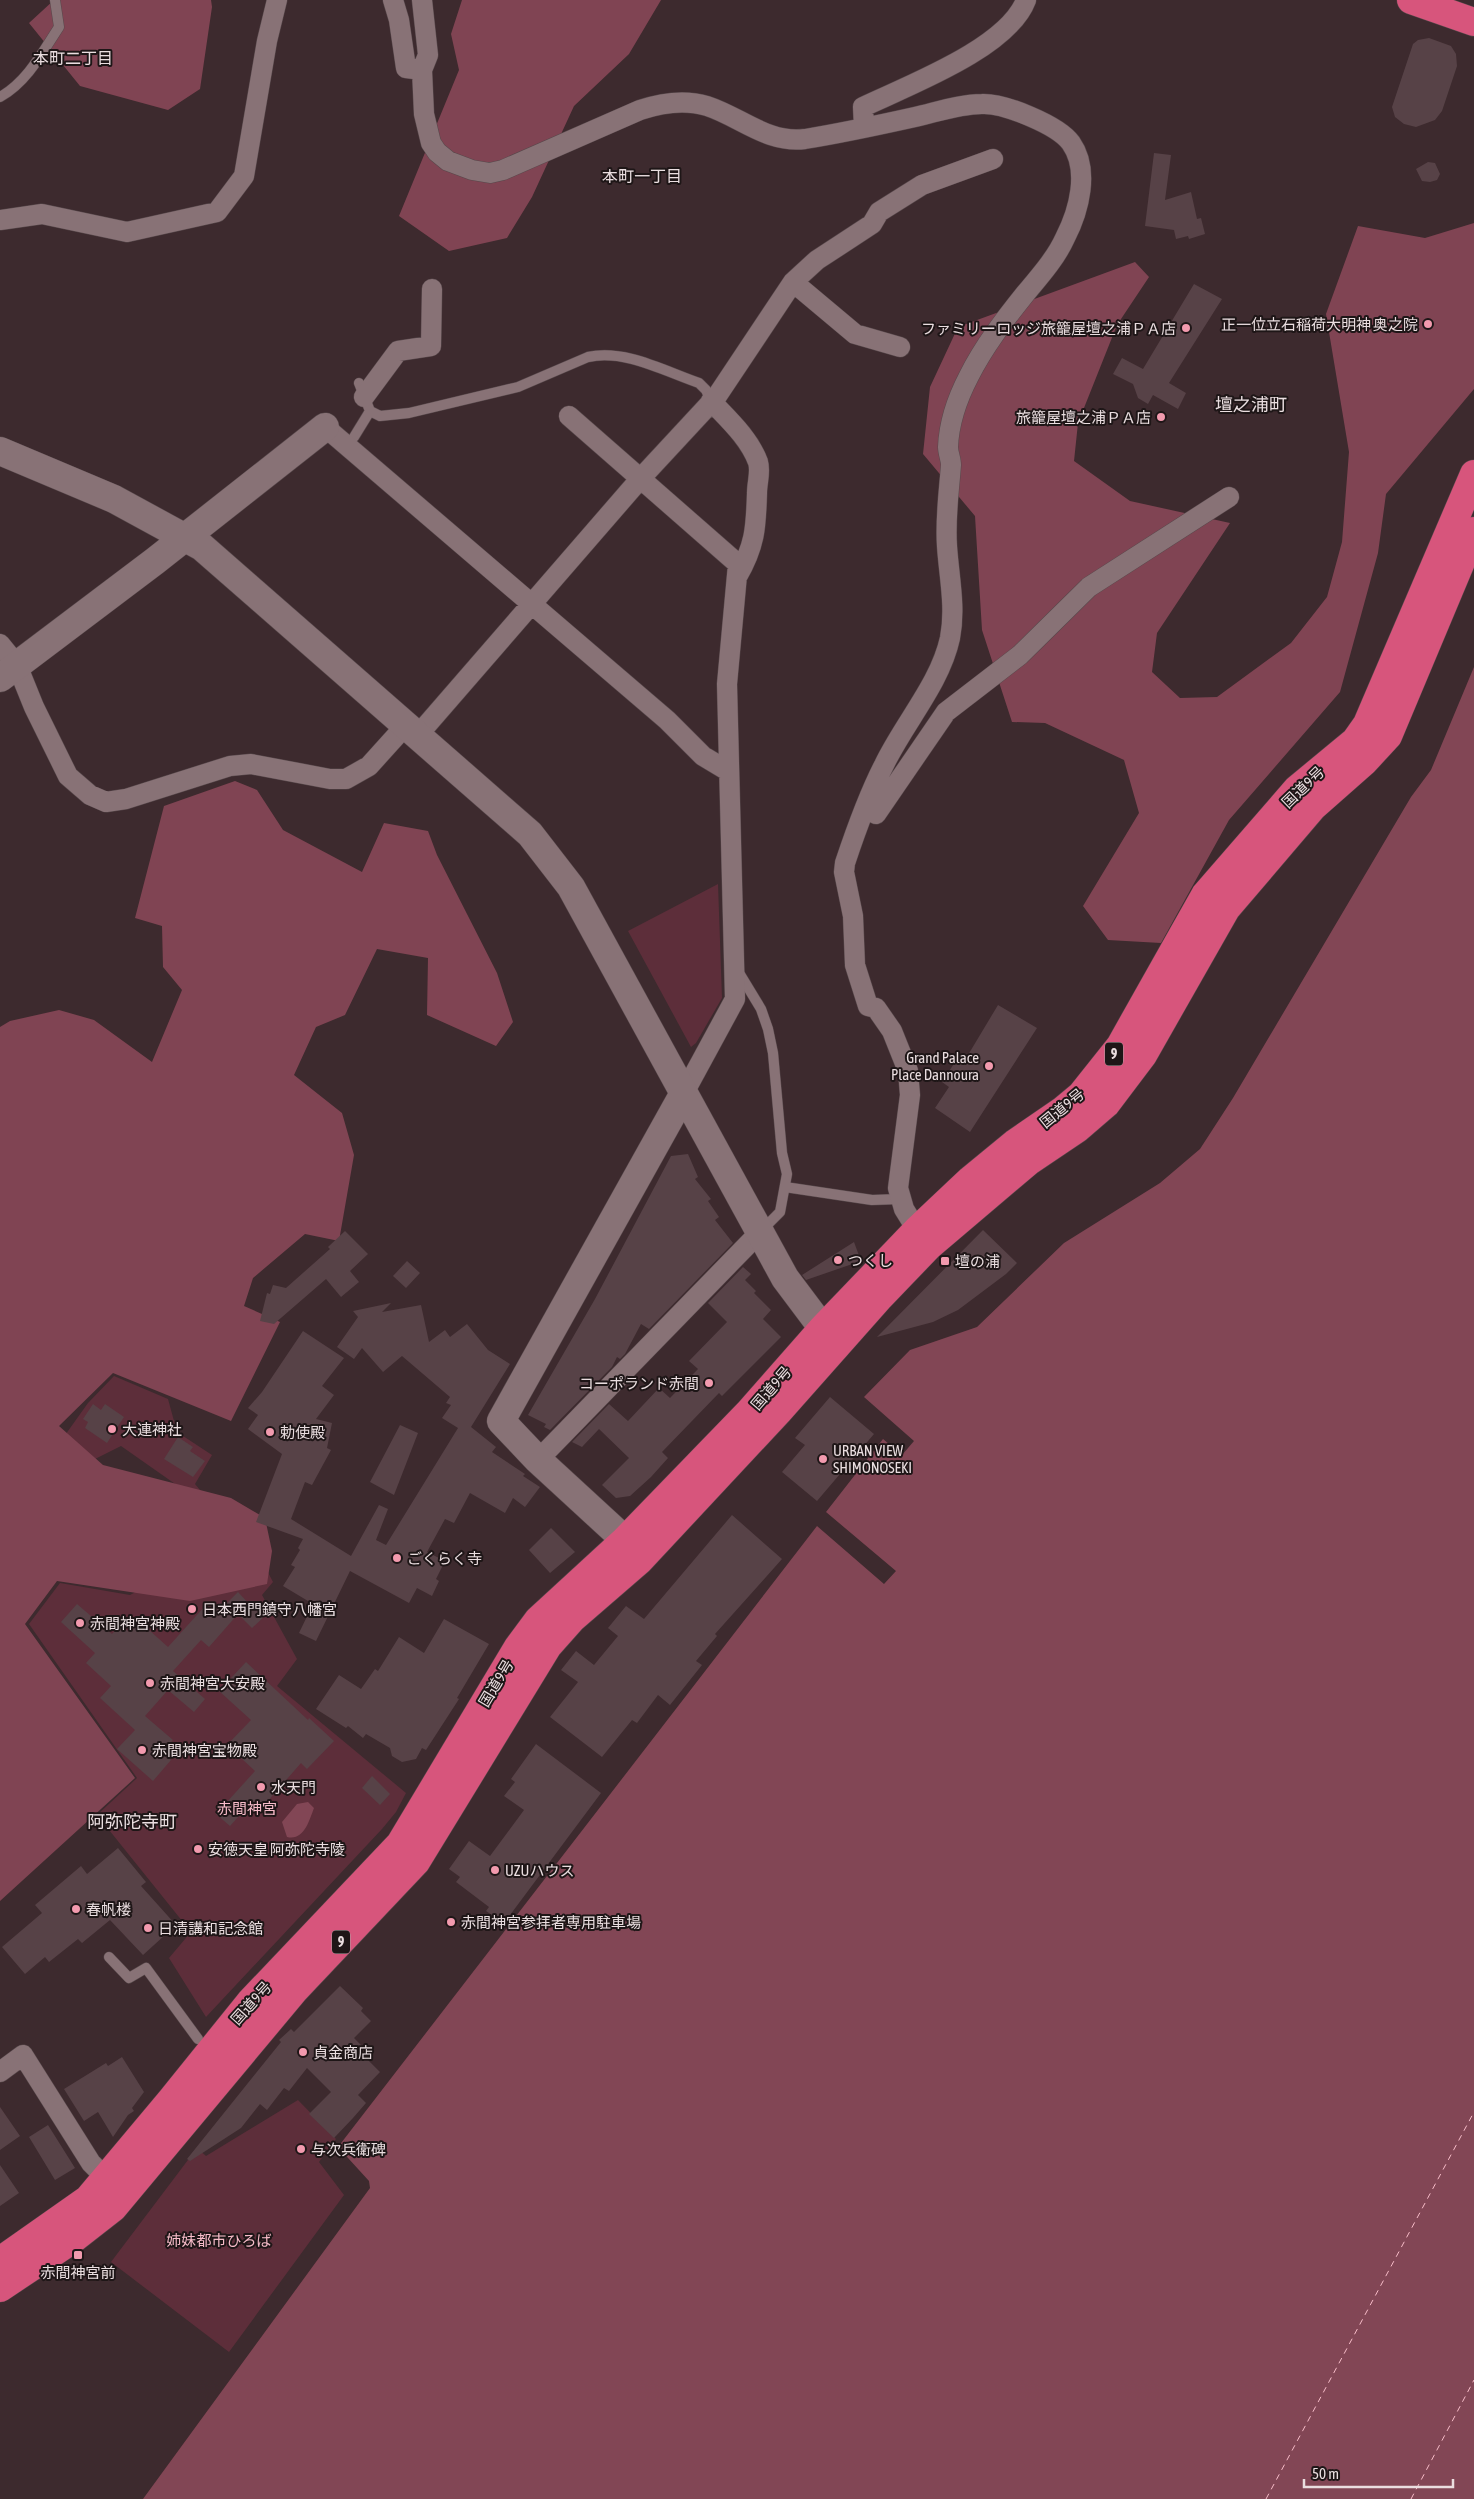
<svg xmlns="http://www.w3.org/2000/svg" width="1474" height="2499" font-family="'Asap Condensed','Noto Sans JP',sans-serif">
<rect width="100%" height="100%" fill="#3d2a2e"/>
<path fill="#5d2e3a" d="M718 884 722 998 696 1043 691 1047 628 931Z
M114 1376 168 1399 177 1432 212 1455 195 1484 205 1496 247 1532 273 1582 262 1595 297 1659 277 1686 406 1793 396 1812 382 1829 206 2017 169 1958 191 1932 97 1815 137 1778 29 1624 60 1583 130 1595 164 1577 188 1493 121 1446 93 1460 63 1438 88 1403Z
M298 2100 336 2139 319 2162 344 2195 229 2352 111 2262 197 2148 206 2156Z"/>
<path fill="#804453" d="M54 0H211L212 7 200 89 168 110 80 86 29 23Z
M462 0H661L629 54 574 106 532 197 507 238 449 251 399 216 459 70 451 34Z
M1474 223V389L1386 494 1378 553 1340 692 1229 820 1161 943 1108 940 1083 906 1139 813 1124 760 1045 723 1012 722 982 630 975 516 923 454 930 387 958 327 1135 262 1149 277 1117 325 1078 423 1074 461 1130 501 1230 523 1157 633 1152 672 1180 698 1217 697 1291 643 1327 597 1342 542 1349 452 1326 314 1358 226 1425 238Z
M235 781 257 790 283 830 362 872 384 823 428 831 437 855 497 973 513 1022 496 1046 427 1015 428 958 377 949 345 1015 316 1027 294 1075 342 1113 354 1155 339 1241 305 1234 253 1278 244 1306 280 1322 231 1421 113 1373 59 1426 103 1465 231 1498 265 1518 272 1551 267 1584 190 1601 57 1581 25 1624 135 1778 0 1901V1027L10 1021 59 1010 94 1020 152 1062 182 990 163 967 162 926 135 918 164 806Z"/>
<path fill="#824655" d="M1474 667V2499H143L370 2188 369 2181 338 2147 817 1526 884 1584 896 1571 826 1512 883 1439 902 1455 914 1441 864 1397 910 1350 977 1327 1064 1243 1160 1183 1200 1149 1233 1098 1411 797 1431 770Z
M308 1802 314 1808C309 1821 304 1841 287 1837L282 1822 297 1804Z"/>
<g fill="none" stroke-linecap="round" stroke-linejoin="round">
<path stroke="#f7bcc8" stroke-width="1" stroke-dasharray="6 5" stroke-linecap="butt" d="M1266 2499 1474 2112
M1411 2499 1474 2380"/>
</g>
<path fill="#574247" d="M1429 38 1451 46 1456 54 1457 66 1442 111 1435 120 1416 127 1404 124 1395 117 1392 107 1413 44 1418 40Z
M1154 153 1171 155 1165 200 1191 192 1197 219 1201 218 1205 234 1189 239 1188 236 1176 239 1174 230 1145 226Z
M1428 162 1435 163 1440 174 1437 180 1430 182 1422 181 1416 169Z
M1194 284 1222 299 1169 383 1186 393 1178 409 1153 395 1148 404 1138 398 1133 384 1113 374 1122 358 1143 369Z
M998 1005 1037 1028 970 1132 935 1108 949 1087 942 1082 959 1056 965 1060Z
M688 1154 698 1177 695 1179 711 1199 708 1201 719 1217 715 1220 733 1243 649 1329 641 1324 625 1354 620 1359 617 1357 612 1367 550 1430 544 1427 546 1424 528 1415 595 1299 671 1156Z
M983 1230 1017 1263 1006 1274 958 1310 933 1322 877 1337Z
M345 1231 368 1254 350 1271 359 1282 341 1297 326 1279 274 1324 260 1321 267 1293 270 1294 273 1285 286 1288 330 1249 328 1247Z
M854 1242 861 1261 806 1280 802 1275Z
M407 1261 420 1273 406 1288 393 1276Z
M743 1267 751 1274 745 1280 756 1291 754 1293 771 1310 763 1319 781 1337 722 1396 719 1393 662 1452 668 1458 651 1477 630 1496 616 1498 602 1485 629 1458 599 1429 582 1447 572 1442 609 1404 628 1421 659 1388 670 1398 698 1369 689 1361 727 1322 708 1303Z
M391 1303 382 1312 421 1305 429 1342 445 1330 450 1337 467 1324 488 1350 510 1364 471 1427 496 1447 492 1452 525 1474 523 1476 540 1487 525 1507 513 1498 505 1513 470 1493 454 1523 445 1519 427 1552 445 1561 436 1579 439 1581 432 1596 417 1588 409 1603 350 1571 316 1641 299 1633 313 1604 283 1586 295 1567 291 1565 300 1550 298 1548 303 1539 256 1522 282 1454 248 1429 258 1415 248 1408 262 1392 303 1331 344 1358 322 1386 334 1395 316 1419 332 1423 327 1448 331 1450 312 1485 305 1482 291 1519 351 1556 379 1505 388 1509 376 1540 386 1545 458 1428 442 1418 451 1405 446 1403 450 1397 402 1356 383 1372 362 1348 354 1359 337 1347 358 1317 353 1311Z
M830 1397 874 1434 817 1501 782 1472 805 1445 795 1438Z
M93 1404 101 1410 105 1404 124 1417 107 1443 85 1428 88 1422 83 1419Z
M400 1425 418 1433 394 1495 370 1482Z
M178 1437 193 1447 190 1451 205 1461 193 1477 164 1459Z
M732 1515 782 1559 715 1634 717 1636 696 1661 702 1665 670 1705 658 1695 637 1723 632 1720 602 1757 550 1717 578 1682 561 1670 576 1651 594 1665 618 1636 608 1628 626 1606 644 1619Z
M551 1528 575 1552 550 1573 529 1550Z
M238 1592 251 1606 255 1603 266 1615 252 1628 238 1614 209 1647 201 1640 173 1671 205 1699 194 1712 168 1690 145 1716 173 1740 162 1752 171 1760 153 1781 117 1749 135 1730 100 1698 111 1686 86 1663 95 1653 61 1622 77 1604 112 1634 121 1624 129 1632 139 1621 168 1647 205 1606 212 1612 220 1603 224 1606Z
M444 1619 489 1644 457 1698 459 1699 426 1750 422 1748 416 1759 402 1762 392 1756 390 1748 366 1734 363 1738 348 1726 346 1728 316 1709 339 1675 361 1689 375 1669 378 1671 399 1637 424 1653Z
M246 1662 308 1720 309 1718 334 1741 307 1769 301 1763 260 1810 251 1803 230 1826 216 1814 255 1771 227 1745 251 1720 219 1691Z
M536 1744 601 1793 504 1923 486 1911 489 1907 456 1882 460 1877 449 1869 469 1841 490 1856 524 1810 504 1796 515 1782 511 1779Z
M372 1776 390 1794 380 1805 362 1788Z
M118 1848 146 1882 141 1886 176 1925 143 1955 110 1920 82 1943 78 1939 49 1962 45 1957 25 1974 2 1947 42 1913 35 1905 81 1866 87 1874Z
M340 1986 363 2008 361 2011 371 2021 354 2038 369 2053 365 2057 380 2072 358 2095 366 2103 353 2118 334 2138 309 2114 331 2092 307 2068 289 2091 284 2088 267 2110 260 2104 241 2128 190 2161 187 2159 281 2042 279 2040 291 2029 294 2032Z
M122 2057 144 2092 132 2108 134 2111 128 2115 113 2137 98 2112 84 2121 64 2089 106 2063 108 2066Z
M0 2107 20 2136 0 2150Z
M48 2125 75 2168 55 2180 29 2137Z
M0 2165 19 2193 0 2206Z"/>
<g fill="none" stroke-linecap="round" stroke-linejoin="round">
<defs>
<path id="lane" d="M0 97C27 82 42 53 59 27L55 0
M370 411 380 416 409 413 518 387 588 357C625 349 664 371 699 383L706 390 711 401
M354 437 370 411 359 383
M738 971 761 1009 768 1029 773 1053 782 1153 787 1174 780 1212 761 1231
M785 1187 872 1200 900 1199
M109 1957 129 1978 146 1968 198 2039"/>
<path id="street" d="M393 0 399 20 406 68 422 70
M422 0 428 55 422 70 424 114 431 143 437 152 448 161 472 170 490 173 503 170 640 110C661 103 684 99 707 106 741 117 768 144 805 139 842 133 879 125 915 117 937 112 960 104 982 104 1004 103 1058 125 1071 143 1090 170 1079 211 1065 238 1056 258 1040 276 1025 294 1005 319 984 346 969 376 958 397 949 422 948 447 948 453 951 459 951 465 949 492 945 518 947 546 949 577 956 607 950 638 940 684 904 723 884 765 868 796 856 830 845 863L844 872 853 916 855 965 868 1006 876 1008 892 1031 908 1071 910 1095 898 1188 904 1209 917 1230
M864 128 863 107C909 85 1008 48 1026 0
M0 220 42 214 127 232 217 212 244 176 267 41 277 0
M793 282 855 334 900 347
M364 397 398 351 431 346 432 289
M711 401C729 420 749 438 758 462 761 472 757 482 757 493 756 528 755 546 737 577
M569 416 738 564 727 684 735 999 684 1093
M325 427 667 720 703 756 728 771
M0 644 17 665 34 707 68 776 90 795 106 802 126 799 230 766 251 764 330 779H346L369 766 406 725
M418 735 640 479 717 396 793 282 817 260 872 224 879 212 922 185 993 159
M865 808 876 814 946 712 1020 655 1089 587 1229 497
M538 1460 760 1232
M0 2072 23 2055 91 2163 105 2177"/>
<path id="secondary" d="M0 451 114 499 202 547 530 834 571 887 785 1278 836 1346
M0 678 155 561 325 427
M638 1559 625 1540 538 1460 501 1421 684 1093"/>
<path id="highway" d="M1411 0 1474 22
M0 2261 88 2199 171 2100 250 2002 400 1844 518 1647 538 1620 625 1540 749 1412 822 1329 917 1230 970 1180 1015 1143 1063 1110 1081 1095 1120 1046 1205 895 1297 789 1355 741 1367 724 1474 474
M0 2288 72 2240 113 2208 294 1991 416 1862 548 1646 572 1619 639 1561 779 1411 880 1297 929 1246 1028 1162 1077 1129 1106 1104 1143 1055 1226 909 1313 807 1364 762 1388 736 1474 531"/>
</defs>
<use href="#lane" stroke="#57484b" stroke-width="11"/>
<use href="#street" stroke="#57484b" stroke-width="21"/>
<use href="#secondary" stroke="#57484b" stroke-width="29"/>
<use href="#highway" stroke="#57484b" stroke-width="29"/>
<use href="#lane" stroke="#887276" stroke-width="10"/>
<use href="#street" stroke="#887276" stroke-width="20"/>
<use href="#secondary" stroke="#887276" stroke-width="28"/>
<use href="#highway" stroke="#d7557c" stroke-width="28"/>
</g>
<g fill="#f29aae" stroke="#1e1617" stroke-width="2">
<circle cx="1428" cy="324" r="5"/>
<circle cx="1186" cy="328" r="5"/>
<circle cx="1161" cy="417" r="5"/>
<circle cx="989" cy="1066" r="5"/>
<circle cx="838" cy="1260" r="5"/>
<rect x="940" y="1256" width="10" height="10" rx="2.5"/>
<circle cx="709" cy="1383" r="5"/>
<circle cx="112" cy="1429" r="5"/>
<circle cx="270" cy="1432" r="5"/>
<circle cx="823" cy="1459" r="5"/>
<circle cx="397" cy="1558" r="5"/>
<circle cx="192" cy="1609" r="5"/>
<circle cx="80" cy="1623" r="5"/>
<circle cx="150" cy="1683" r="5"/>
<circle cx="142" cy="1750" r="5"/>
<circle cx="261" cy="1787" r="5"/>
<circle cx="198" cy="1849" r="5"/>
<circle cx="495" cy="1870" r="5"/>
<circle cx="76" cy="1909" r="5"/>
<circle cx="451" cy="1922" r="5"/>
<circle cx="148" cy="1928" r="5"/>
<circle cx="303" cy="2052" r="5"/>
<circle cx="301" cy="2149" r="5"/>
<rect x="73" y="2250" width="10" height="10" rx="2.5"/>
</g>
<g text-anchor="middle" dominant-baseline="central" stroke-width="4" stroke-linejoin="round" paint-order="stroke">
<g fill="#1e1617" stroke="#ada2a4" stroke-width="1">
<rect x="1105" y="1042.5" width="18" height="23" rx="4"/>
<rect x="332" y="1930.5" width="18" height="23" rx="4"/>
</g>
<g font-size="14" font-weight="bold" fill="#eadee0">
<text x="1114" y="1054">9</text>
<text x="341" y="1942">9</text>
</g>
<g font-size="15" fill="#eadee0" stroke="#1e1617" text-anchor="start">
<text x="1418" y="324" text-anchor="end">正一位立石稲荷大明神 奥之院</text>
<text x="1176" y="328" text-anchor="end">ファミリーロッジ旅籠屋壇之浦ＰＡ店</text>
<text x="1151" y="417" text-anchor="end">旅籠屋壇之浦ＰＡ店</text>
<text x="979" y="1057" text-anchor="end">Grand Palace<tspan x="979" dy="17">Place Dannoura</tspan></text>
<text x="848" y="1260">つくし</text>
<text x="955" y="1261">壇の浦</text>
<text x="699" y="1383" text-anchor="end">コーポランド赤間</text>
<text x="122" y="1429">大連神社</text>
<text x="280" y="1432">勅使殿</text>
<text x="833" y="1450">URBAN VIEW<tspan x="833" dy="17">SHIMONOSEKI</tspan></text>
<text x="407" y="1558">ごくらく寺</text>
<text x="202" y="1609">日本西門鎮守八幡宮</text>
<text x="90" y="1623">赤間神宮神殿</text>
<text x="160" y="1683">赤間神宮大安殿</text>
<text x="152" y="1750">赤間神宮宝物殿</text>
<text x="271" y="1787">水天門</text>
<text x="208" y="1849">安徳天皇 阿弥陀寺陵</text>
<text x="505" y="1870">UZUハウス</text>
<text x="86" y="1909">春帆楼</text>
<text x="461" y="1922">赤間神宮参拝者専用駐車場</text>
<text x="158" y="1928">日清講和記念館</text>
<text x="313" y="2052">貞金商店</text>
<text x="311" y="2149">与次兵衛碑</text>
<text x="78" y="2272" text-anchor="middle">赤間神宮前</text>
</g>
<g font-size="15" fill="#eadee0" stroke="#1e1617">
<text transform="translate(1303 787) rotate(-44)">国道9号</text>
<text transform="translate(1062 1108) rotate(-39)">国道9号</text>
<text transform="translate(771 1388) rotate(-49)">国道9号</text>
<text transform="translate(496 1683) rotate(-59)">国道9号</text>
<text transform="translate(251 2003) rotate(-48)">国道9号</text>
</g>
<g font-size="15" fill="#f7bcc9" stroke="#1e1617">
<text x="247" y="1808">赤間神宮</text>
<text x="219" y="2240">姉妹都市ひろば</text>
</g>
<g font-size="16" fill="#eadee0" stroke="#1e1617">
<text x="73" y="58">本町二丁目</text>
<text x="642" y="176">本町一丁目</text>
</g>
<g font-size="18" fill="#eadee0" stroke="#1e1617">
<text x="1251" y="404">壇之浦町</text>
<text x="132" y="1821">阿弥陀寺町</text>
</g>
</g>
<path d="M1304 2479v8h149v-8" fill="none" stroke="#eadee0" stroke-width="2.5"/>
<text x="1312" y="2479" font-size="15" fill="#eadee0" stroke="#1e1617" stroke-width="4" paint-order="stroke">50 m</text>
</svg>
